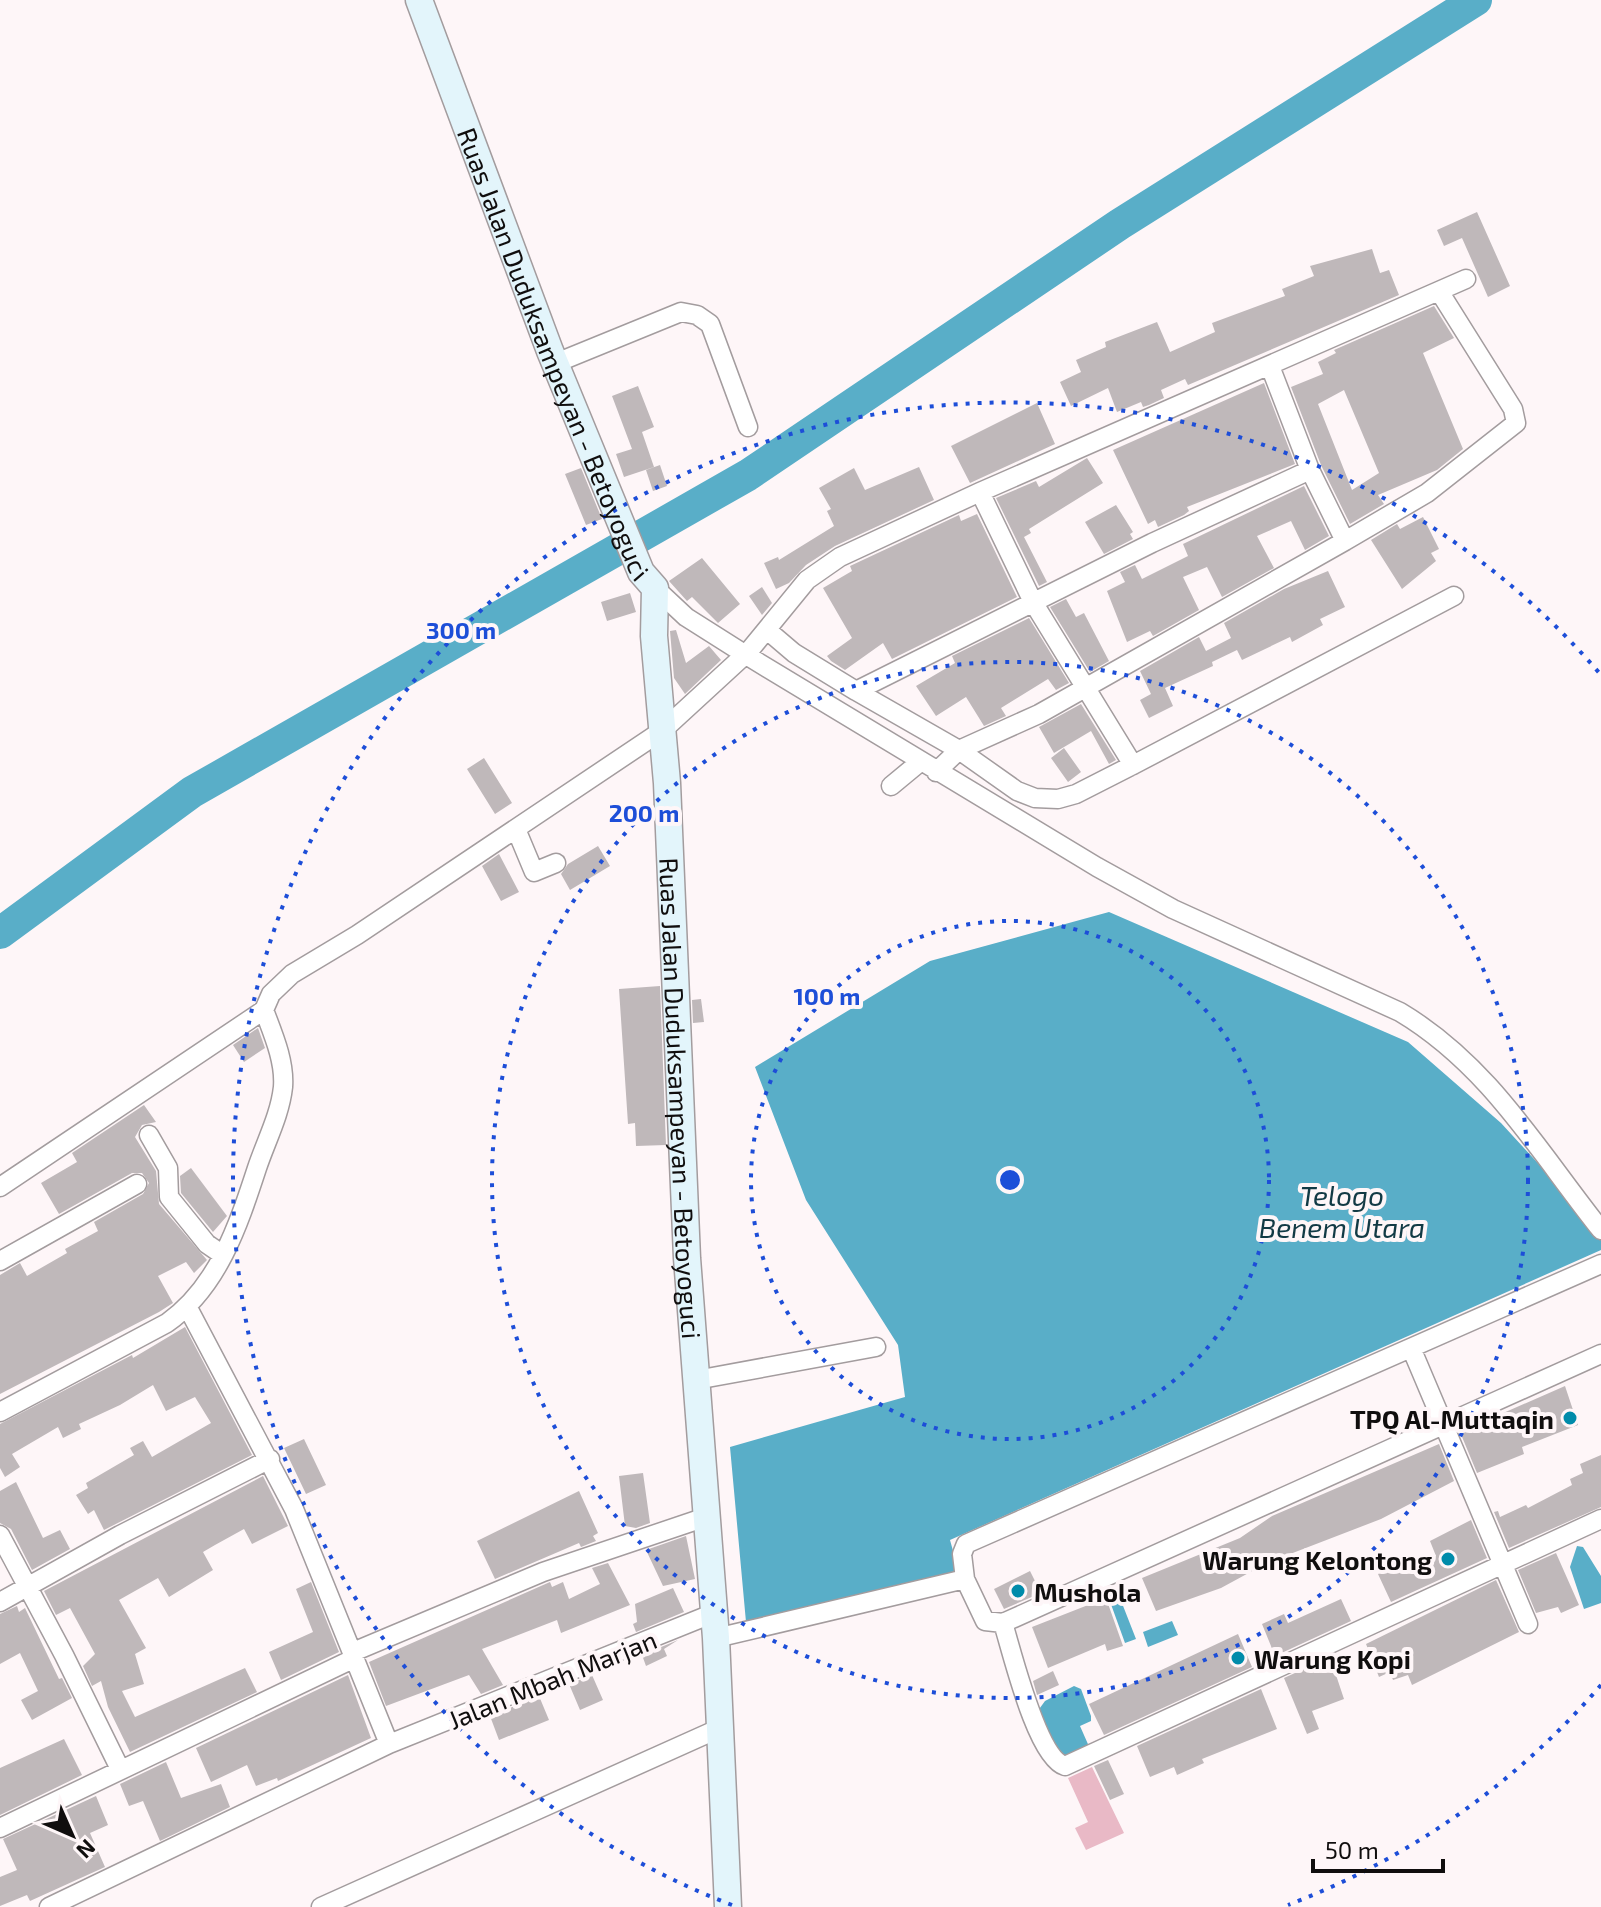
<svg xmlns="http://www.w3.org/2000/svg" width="1601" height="1907" font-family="'Exo 2',sans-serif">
<rect width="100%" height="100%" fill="#fef6f8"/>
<path fill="#e9b9c6" d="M1092 1767 1124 1833 1086 1850 1075 1828 1088 1822 1068 1778Z"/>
<path fill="#59aec8" d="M1109 912 1408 1042 1501 1123 1601 1232V1250L950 1540 960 1576 746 1622 730 1447 905 1397 898 1345 806 1200 755 1067 930 961Z
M1577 1546 1583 1547 1601 1576V1603L1584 1609 1570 1567Z
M1118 1593 1136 1639 1125 1643 1108 1596Z
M1172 1621 1178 1635 1148 1647 1143 1632Z
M1074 1686 1081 1689 1091 1716V1721L1080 1726 1091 1751 1060 1762 1037 1712 1045 1701Z"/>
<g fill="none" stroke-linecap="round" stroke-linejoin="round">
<path stroke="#59aec8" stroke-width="32" d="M0 933 192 792 748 475 1120 224 1476 0"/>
</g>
<path fill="#bfb8ba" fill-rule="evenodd" d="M1477 212 1510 286 1488 297 1462 238 1444 246 1437 230Z
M1372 249 1380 273 1389 270 1399 295 1188 385 1185 379 1161 390 1164 398 1149 405 1143 407 1141 402 1117 412 1108 388 1071 406 1060 382 1081 372 1076 360 1106 347 1105 342 1157 322 1170 352 1215 332 1212 323 1285 296 1282 289 1314 276 1310 266Z
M1434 306 1454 338 1423 353 1463 449 1437 470 1378 495 1384 504 1350 524 1321 465 1291 387 1323 374 1318 362 1336 353 1334 350ZM1344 390 1379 473 1352 490 1318 404Z
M1264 383 1295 464 1187 507 1189 511 1184 515 1158 527 1155 520 1148 524 1113 450Z
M638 386 654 427 642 432 654 467 624 477 616 454 632 449 612 396Z
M1037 403 1055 444 970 483 951 446Z
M1087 458 1103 483 1029 529 1031 533 1024 537 1047 582 1039 586 996 498 1036 481 1039 487Z
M660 465 667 486 653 491 646 470Z
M919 467 934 500 835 546 806 565 789 583 776 589 764 563 778 557 779 560 834 526 827 511 831 509 819 488 854 468 865 490Z
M581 468 602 519 586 525 565 474Z
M1304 486 1329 536 1305 550 1291 521 1257 536 1274 568 1222 597 1207 567 1183 577 1199 610 1153 636 1150 631 1127 642 1107 591 1125 582 1120 572 1135 565 1142 579 1188 556 1183 544Z
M1116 505 1133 532 1130 534 1133 539 1104 554 1085 522Z
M977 514 1017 597 892 659 883 643 845 670 831 661 827 656 852 638 823 588 852 571 850 566 959 515 961 521Z
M1423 517 1439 549 1431 553 1436 561 1402 589 1371 540 1397 524 1400 529Z
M702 558 740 604 718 623 692 597 687 601 669 581Z
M1328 571 1345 607 1320 619 1323 625 1292 642 1290 637 1242 660 1237 650 1212 662 1213 666 1165 688 1173 706 1149 718 1140 700 1151 694 1140 671 1199 637 1206 651 1231 638 1224 623 1284 589Z
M762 587 772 603 762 615 749 596Z
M630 593 636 612 607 621 601 602Z
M1066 599 1076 617 1084 613 1109 661 1090 672 1050 607Z
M1029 618 1069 683 1056 690 1048 679 1001 708 1006 716 984 726 966 697 936 716 916 686 955 663 952 656Z
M676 630 686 663 709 646 721 660 685 694 674 678 670 631Z
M1081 704 1116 760 1109 764 1091 731 1054 753 1039 727Z
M1064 748 1081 772 1068 782 1051 758Z
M484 758 512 803 495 814 467 769Z
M598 846 610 866 570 890 561 874 568 864Z
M499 854 519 892 501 901 482 866Z
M660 986 666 1145 636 1146 635 1123 628 1124 619 989Z
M701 999 704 1022 693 1023 692 1000Z
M258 1028 265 1048 244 1062 233 1045Z
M144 1105 156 1122 142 1125 135 1137 156 1171 159 1204 207 1260 194 1273 186 1262 158 1276 173 1303 159 1312 0 1394V1275L20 1263 27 1276 67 1253 65 1249 98 1231 94 1222 143 1194 149 1183 142 1173H132L59 1214 41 1183 77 1162 72 1153Z
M191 1168 227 1216 213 1232 181 1193 180 1176Z
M185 1327 252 1455 104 1530 94 1510 88 1514 76 1495 88 1488 86 1483 134 1455 130 1448 143 1441 152 1457 211 1423 195 1397 166 1411 153 1385 120 1405 79 1424 81 1429 63 1438 58 1427 12 1454 20 1467 5 1477 0 1468V1424L132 1355 133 1358Z
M1565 1386 1578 1425 1522 1447 1524 1454 1477 1473 1460 1432Z
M304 1439 326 1485 306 1494 284 1448Z
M1439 1444 1454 1481 1381 1519 1267 1563 1221 1588 1156 1611 1142 1578 1240 1538 1272 1516Z
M1601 1455V1507L1509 1548 1494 1512 1498 1511 1500 1517 1526 1505 1528 1508 1572 1485 1570 1479 1583 1473 1580 1464Z
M643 1473 650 1523 636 1528 625 1526 619 1476Z
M263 1476 288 1526 252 1544 244 1529 215 1545 203 1552 213 1570 169 1597 158 1578 119 1600 146 1648 135 1654 144 1684 122 1691 135 1717 245 1668 257 1692 130 1752 108 1707 101 1681 92 1686 83 1666 95 1654 70 1608 56 1615 44 1591Z
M16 1482 43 1538 60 1530 70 1549 32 1570 11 1529 0 1523V1491Z
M579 1491 598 1533 593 1536 596 1541 581 1547 579 1543 495 1579 477 1541Z
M1471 1520 1487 1558 1391 1602 1378 1574 1405 1556 1410 1568 1436 1556 1430 1541Z
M686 1536 695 1579 663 1586 646 1550Z
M1556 1553 1579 1605 1561 1613 1558 1607 1536 1613 1518 1570Z
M608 1563 630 1605 561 1633 557 1620 482 1649 503 1685 481 1694 469 1675 386 1706 369 1662 550 1582 552 1587 563 1582 569 1599 600 1584 592 1568Z
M1030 1571 1041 1593 1004 1609 994 1589Z
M1496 1580 1519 1632 1412 1685 1408 1675 1393 1680 1390 1672 1379 1677 1366 1644Z
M311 1582 339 1652 281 1680 269 1652 313 1632 296 1589Z
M673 1588 684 1612 636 1632 633 1624 637 1622 635 1604Z
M1106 1598 1123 1646 1107 1651 1105 1644 1048 1668 1032 1627Z
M1341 1599 1351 1621 1275 1656 1262 1624 1284 1614 1288 1623Z
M17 1606 19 1612 25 1608 59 1679 62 1678 72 1698 32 1720 21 1700 38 1691 20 1653 0 1664V1614Z
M1238 1634 1252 1667 1104 1735 1089 1704Z
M678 1640 664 1649 667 1656 646 1666 642 1655Z
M1330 1657 1344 1699 1312 1711 1319 1729 1307 1734 1284 1678Z
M1053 1671 1059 1685 1037 1695 1033 1681Z
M348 1675 371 1738 278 1781 277 1778 256 1786 247 1765 211 1782 196 1748Z
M592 1675 603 1700 580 1710 569 1684Z
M1261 1689 1277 1729 1202 1759 1204 1763 1177 1775 1174 1767 1150 1777 1137 1746Z
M539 1696 549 1720 499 1740 490 1716Z
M64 1739 82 1775 0 1815V1768Z
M1108 1760 1124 1794 1110 1800 1094 1766Z
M166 1762 181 1798 221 1784 230 1807 160 1841 143 1801 129 1806 120 1784Z
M96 1796 108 1825 90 1833 105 1867 30 1901 27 1895 0 1906V1877L17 1870 3 1839Z"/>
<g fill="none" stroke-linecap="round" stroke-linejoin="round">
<defs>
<path id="street" d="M556 363 681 312 697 315 710 324 748 427
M980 492 1033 602 1133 765
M1345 541 1427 493 1516 423 1513 409 1439 291
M655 588 686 617 746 655 1097 867 1173 909 1400 1012C1489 1065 1538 1151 1601 1230
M767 630 794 653 856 691 1152 543 1310 470
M856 691 959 750 1017 791 1035 798 1058 799 1076 794 1133 765 1454 596
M936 772 959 750 1039 714 1345 541 1310 470 1270 366
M891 786 920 762
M516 829 534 872 556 863
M149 1135 168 1168 169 1197 207 1244 223 1255
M0 1187 264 1010
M0 1261 137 1184
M1412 1350 1528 1624
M1601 1354 1003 1623C1012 1652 1037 1758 1065 1766L1601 1519
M696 1380 876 1347
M0 1412 167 1323C218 1287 238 1226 257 1168 266 1141 280 1115 283 1087 285 1061 273 1034 264 1010L271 994 292 974 357 935 663 730 749 651 807 580 840 557 980 492 1466 279
M0 1535 64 1655 120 1769
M965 1579 962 1554 966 1544 1601 1264
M0 1602 120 1535 270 1459
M716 1638 965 1579 985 1621 1003 1623
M353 1652 543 1572 706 1517
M389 1744 714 1613
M0 1828 355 1658
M49 1907 389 1744 294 1509 188 1308
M321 1907 720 1728"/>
<g id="secondary">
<path id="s1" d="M419 0 550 351 641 572 655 588 654 636 667 783 687 1258 716 1638 728 1907"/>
</g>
</defs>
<use href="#street" stroke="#a39c9e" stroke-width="21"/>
<use href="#secondary" stroke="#a39c9e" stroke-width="29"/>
<use href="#street" stroke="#fff" stroke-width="18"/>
<use href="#secondary" stroke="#e3f5fb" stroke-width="26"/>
</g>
<g fill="none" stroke="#1d4ed8" stroke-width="4" stroke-dasharray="4 8">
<circle cx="1010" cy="1180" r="259"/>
<circle cx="1010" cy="1180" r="518"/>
<path d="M1601 1685A777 777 0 0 1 1288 1905M732 1905A777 777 0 1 1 1601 675"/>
</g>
<g fill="#008baa" stroke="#fef6f8" stroke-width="3">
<circle cx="1570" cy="1418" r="8"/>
<circle cx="1448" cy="1559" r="8"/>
<circle cx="1018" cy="1591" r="8"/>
<circle cx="1238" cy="1658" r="8"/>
</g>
<g text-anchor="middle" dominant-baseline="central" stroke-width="8" stroke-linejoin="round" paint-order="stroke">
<g font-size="26" fill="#100e0e" stroke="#fef6f8">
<text stroke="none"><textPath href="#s1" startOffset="378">Ruas Jalan Duduksampeyan - Betoyoguci</textPath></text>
<text stroke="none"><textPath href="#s1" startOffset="1146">Ruas Jalan Duduksampeyan - Betoyoguci</textPath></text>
<text transform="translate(552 1679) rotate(-22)">Jalan Mbah Marjan</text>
</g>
<g font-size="26" font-weight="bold" fill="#100e0e" stroke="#fef6f8" text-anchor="end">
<text x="1554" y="1418">TPQ Al-Muttaqin</text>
<text x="1432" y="1559">Warung Kelontong</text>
<text x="1034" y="1591" text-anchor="start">Mushola</text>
<text x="1254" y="1658" text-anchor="start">Warung Kopi</text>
</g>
<g font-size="28" font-style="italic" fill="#123a45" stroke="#fef6f8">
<text x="1342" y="1195">Telogo<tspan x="1342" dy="32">Benem Utara</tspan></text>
</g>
</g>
<circle cx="1010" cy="1180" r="12" fill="#1d4ed8" stroke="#fef6f8" stroke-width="4"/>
<g font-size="24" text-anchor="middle" font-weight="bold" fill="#1d4ed8" stroke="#fef6f8" stroke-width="8" stroke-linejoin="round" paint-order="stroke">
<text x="461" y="639">300 m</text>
<text x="644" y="822">200 m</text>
<text x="827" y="1005">100 m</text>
</g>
<g transform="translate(72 1835) rotate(135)" stroke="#fef6f8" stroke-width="6" paint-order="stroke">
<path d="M0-6L14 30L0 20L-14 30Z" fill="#100e0e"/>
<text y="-12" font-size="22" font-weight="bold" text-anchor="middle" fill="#100e0e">N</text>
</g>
<path d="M1313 1859v12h130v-12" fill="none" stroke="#100e0e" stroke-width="4"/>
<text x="1325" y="1859" font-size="24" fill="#100e0e" stroke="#fef6f8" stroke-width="6" paint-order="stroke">50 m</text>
</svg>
